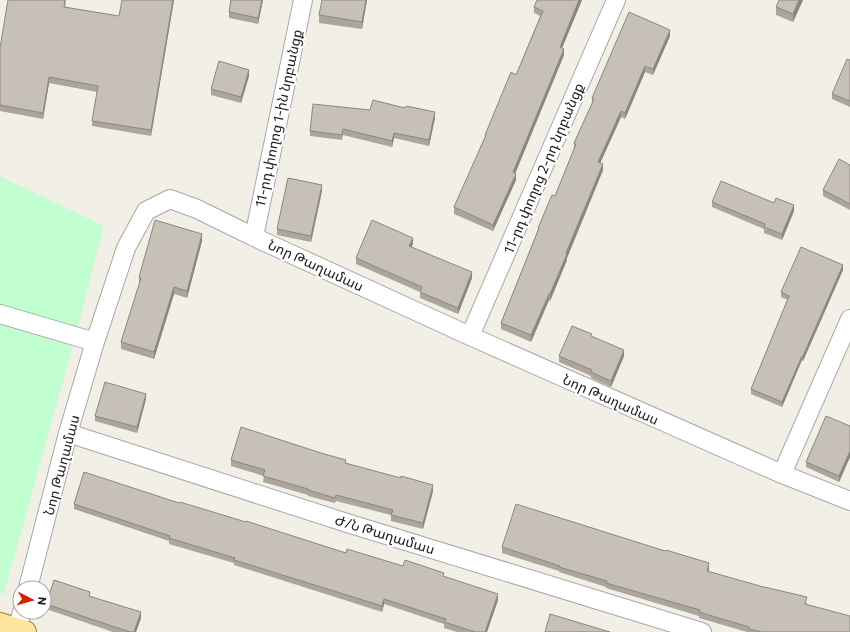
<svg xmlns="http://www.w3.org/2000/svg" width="850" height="632" font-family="Commissioner,'Noto Sans Armenian',sans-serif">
<rect width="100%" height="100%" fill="#f2f0e6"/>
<path fill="#c1fed0" d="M0 176 104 226 73 346 4 594 0 593Z"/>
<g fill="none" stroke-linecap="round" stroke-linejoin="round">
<defs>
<path id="street" d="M254 237 303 0
M0 314 95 342
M470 336 616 0
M68 433 347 523 702 632
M782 474 850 319
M28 588 68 433 95 342 126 248 146 211 170 199 197 209 254 237 470 336 782 474 850 501
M17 629 22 612"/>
<path id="primary" d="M0 624 25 632"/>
</defs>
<use href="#street" stroke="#a8a8a8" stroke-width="20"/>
<use href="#primary" stroke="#9d8400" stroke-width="24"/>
<use href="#street" stroke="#fff" stroke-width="18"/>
<use href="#primary" stroke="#ffe59e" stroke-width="22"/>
</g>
<path fill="#aba59d" d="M66 0 65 7 119 16 174 0 151 136 92 126V121L97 92 49 83 43 119 0 111V48Z
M231 0H263L258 24 229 18V12Z
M367 0 362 29 319 23V15Z
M582 0 562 48 564 55 515 173 516 180 493 231 454 214V207L485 137V135L516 75 540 16 534 13V7Z
M803 0 793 22 776 15V7Z
M670 36 653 75 645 72 625 119 621 117 600 163 603 170 567 258V260L550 301 549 300 531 342 501 329V323L538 231V228L555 196 574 149V143L592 104V98Z
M850 60V107L832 99V94Z
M249 76 241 103 211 95V89Z
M435 118 429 146 394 138 392 147 343 135 342 140 310 136V131Z
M850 165V210L823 196V190Z
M322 191 311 242 277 235V229Z
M712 202 774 203 794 211 782 240 764 233V229L712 207Z
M202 241 187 298 174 294 154 359 121 349V342L139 285V277Z
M413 244 411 247 472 278 458 314 420 298V292L356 264V258Z
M843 270 803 361 802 360 782 407 751 394V389L788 300 781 297V292Z
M592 336 624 356 611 387 591 378V376L559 362V356Z
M146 399 137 433 95 421V416Z
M850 426V457L839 482 806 467V462Z
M231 460 346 463 433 491 423 529 391 521V515L336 501 335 503 308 496V495L263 482 264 476 231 466Z
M179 503 346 553 403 566 444 577 498 600 487 632H457L444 628V624L384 604 382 612 234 565V563L169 544V541L74 509V504Z
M502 547 709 569 708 571 807 603 806 605 850 632H747L699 618V616L606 588V587L559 572V571L502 553Z
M90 596 141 618 136 632H113L46 609V604Z"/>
<path fill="#8b867f" d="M173 0H174L151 136V130Z
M262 0H263L258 24V18Z
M366 0H367L362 29V22Z
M579 0H582L560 53V47Z
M799 0H803L793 22V14Z
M670 30V36L653 75V69Z
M564 49V55L513 179V172Z
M645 66V72L625 119V113Z
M249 70V76L241 103V97Z
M49 77V83L43 119V113Z
M621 111V117L598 168V162Z
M435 112V118L429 146V140Z
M394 133V138L392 147V141Z
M603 164V170L567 258V260L550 301V294L566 253Z
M516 174V180L493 231V225Z
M322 185V191L311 242V236Z
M794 205V211L782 240V234Z
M202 234V241L187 298V291Z
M413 238V244L409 252V246Z
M843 265V270L803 361V356Z
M472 272V278L458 314V308Z
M174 287V294L154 359V352Z
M549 294V300L531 342V335Z
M624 350V356L611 387V381Z
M802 356V360L782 407V402Z
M146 394V399L137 433V427Z
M850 451V457L839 482V476Z
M433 485V491L423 529V523Z
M709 563V569L707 577V571Z
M498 594V600L487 632H485Z
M384 599V604L382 612V606Z
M141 612V618L136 632H134Z"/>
<path fill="#c7c0b6" stroke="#8b867f" d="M8 0H65L64 7 119 16 122 0H173L151 130 92 121 98 86 49 77 43 113 0 105V48Z
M231 0H262L258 18 229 12Z
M322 0H366L362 22 319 15Z
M537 0H579L560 47 564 49 513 172 516 174 493 225 454 207 486 135H485L511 72 516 75 543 11 534 7Z
M779 0H799L793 14 776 7Z
M629 12 670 30 653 69 645 66 625 113 621 111 598 162 603 164 566 253 567 254 550 294H549L531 335 501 323 539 228H538L552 195 555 196 576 144 574 143 594 99 592 98Z
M847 59 850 60V101L832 94Z
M219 61 249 70 241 97 211 89Z
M373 100 405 108 406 106 435 112 429 140 394 133 392 141 343 129 342 135 310 131 313 104 370 110Z
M839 159 850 165V204L823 190Z
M288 178 322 185 311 236 277 229Z
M721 181 774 203 776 198 794 205 782 234 764 227 765 224 712 202Z
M155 220 202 234 187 291 174 287 154 352 121 342 141 278 139 277Z
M372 220 413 238 409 246 472 272 458 308 420 292 422 287 356 258Z
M801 247 843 265 803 356H802L782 402 751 389 789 296 781 292Z
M572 326 592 334 591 336 624 350 611 381 591 372 592 370 559 356Z
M105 382 146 394 137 427 95 416Z
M826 416 850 426V451L839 476 806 462Z
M241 427 321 453 346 460 345 463 401 478V476L433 485 423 523 391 515 393 510 336 495 335 498 308 490V489L263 476 265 470 231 460Z
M84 472 179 503 180 502 246 522V521L346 553 347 549 403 566 405 560 444 573 443 576 498 594 485 632H475L444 622 446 619 384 599 382 606 234 560 235 558 169 538 170 536 74 504Z
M516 504 665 551 666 550 709 563 707 571 760 586 807 597 805 604 850 616V632H762L749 629V627L699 612 700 610 606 583 607 581 559 567 560 566 502 547Z
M54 580 90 592 89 596 141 612 134 632H130L46 604Z
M550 614 610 632H545Z"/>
<g text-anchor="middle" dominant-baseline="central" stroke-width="4" stroke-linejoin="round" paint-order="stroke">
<g font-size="14" fill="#212121" stroke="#fff">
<text transform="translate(278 118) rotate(-78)">11-րդ փողոց 1-ին նրբանցք</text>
<text transform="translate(543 168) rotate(-67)">11-րդ փողոց 2-րդ նրբանցք</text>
<text transform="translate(316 265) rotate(25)">Նոր Թաղամաս</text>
<text transform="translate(611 399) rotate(24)">Նոր Թաղամաս</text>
<text transform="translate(61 465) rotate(-75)">Նոր Թաղամաս</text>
<text transform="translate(385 534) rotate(17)">Ժ/Ն Թաղամաս</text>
</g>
</g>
<g transform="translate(32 600) rotate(96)"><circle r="19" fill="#ffffff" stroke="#a6a6a6"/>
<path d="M0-3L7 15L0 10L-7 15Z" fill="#d12300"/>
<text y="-6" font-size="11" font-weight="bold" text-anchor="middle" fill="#212121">N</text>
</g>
</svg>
